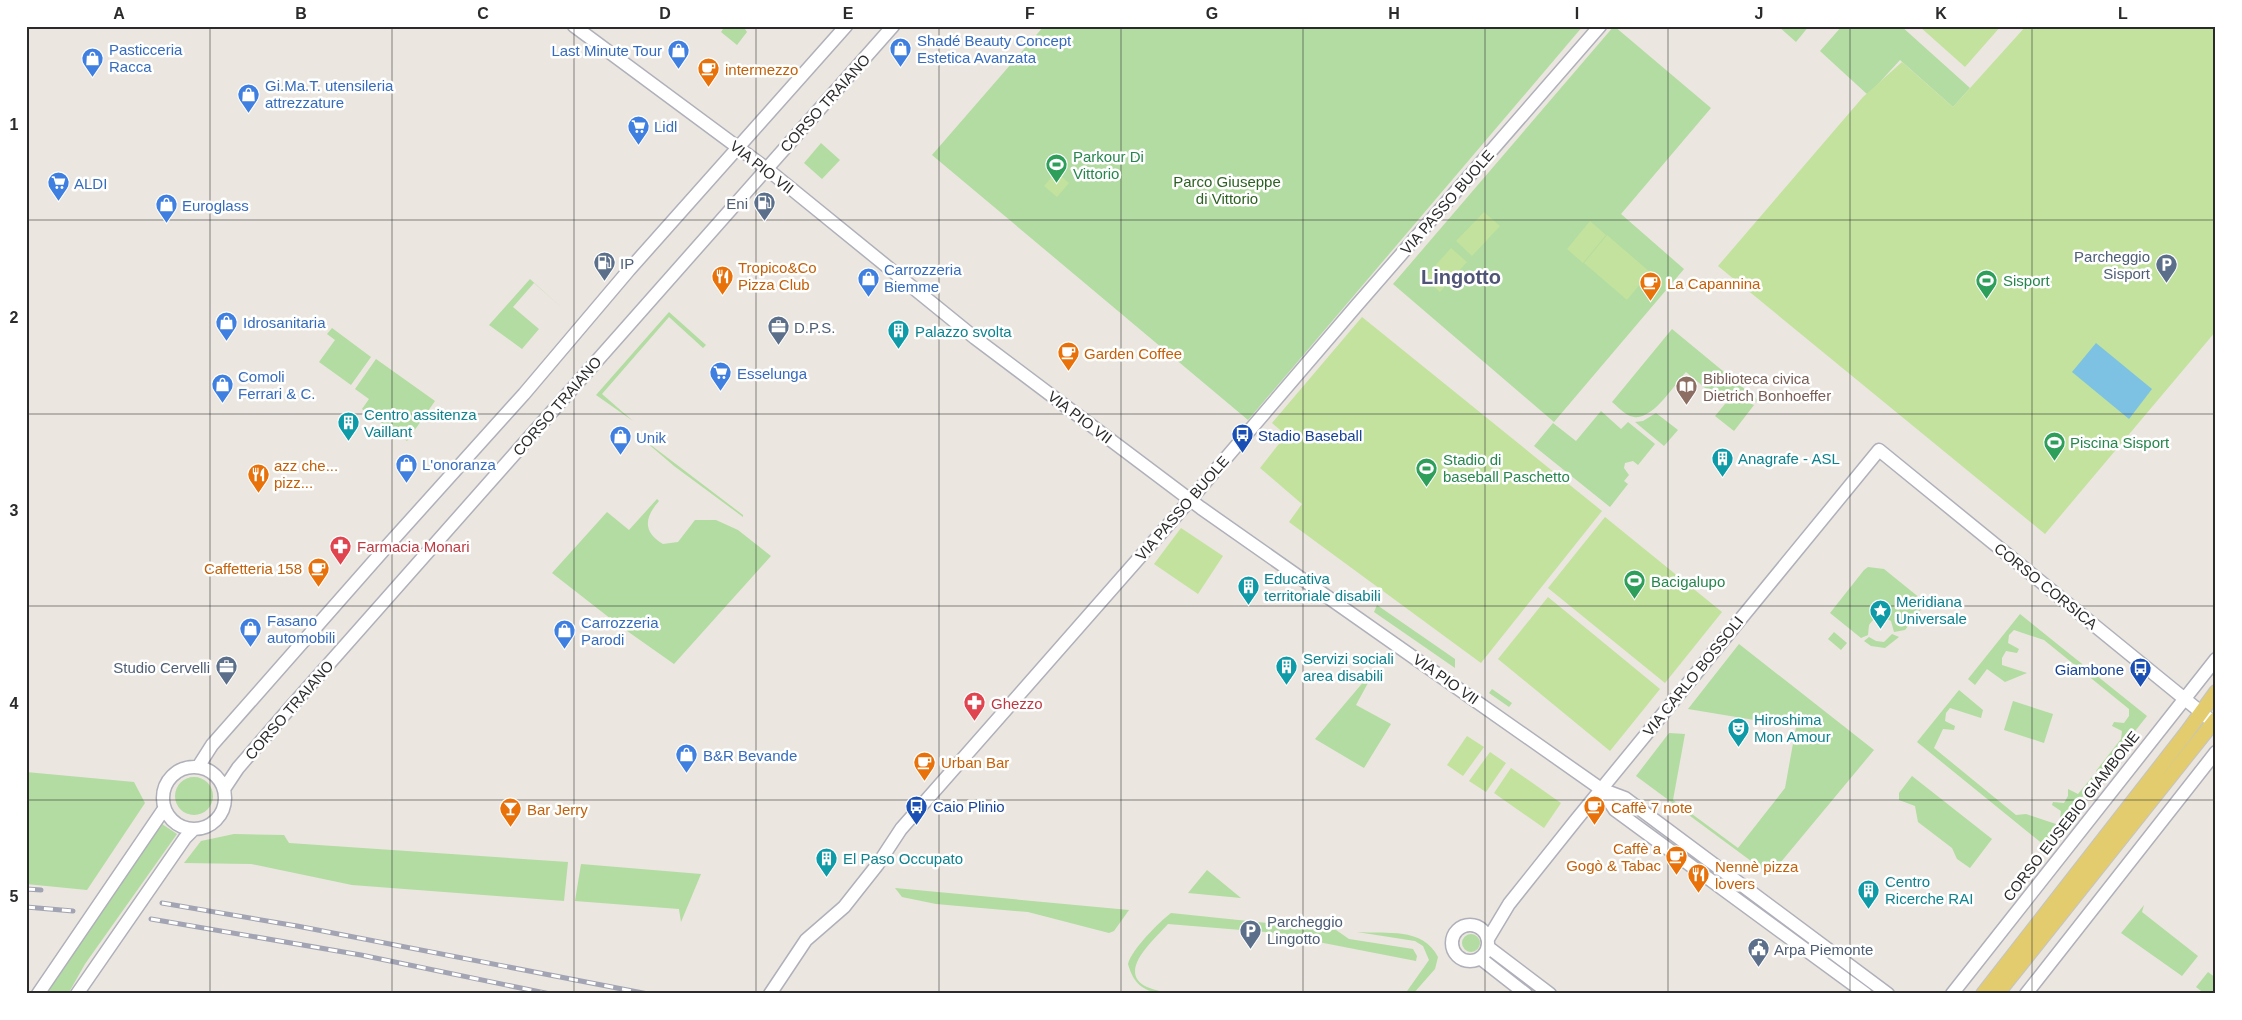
<svg xmlns="http://www.w3.org/2000/svg" width="2242" height="1020" font-family="Helvetica,sans-serif">
<rect width="100%" height="100%" fill="#ebe6df"/>
<path fill="#b2dca1" d="M725 26H748L745 29 747 32 737 45 721 32Z
M1044 26H1583L1248 420 932 155Z
M1614 26 1711 108 1621 214 1684 269 1554 422 1393 284Z
M1778 26H1809L1796 42Z
M1842 26H1901L1970 88 1953 107 1900 60 1868 95 1820 51Z
M821 143 840 160 822 179 804 163Z
M530 279 562 308 534 283 513 307 539 329 522 349 489 325Z
M669 312 706 345 703 348 669 317 602 394 633 421 596 395Z
M332 328 371 357 351 385 319 362 335 340 327 334Z
M1672 329 1758 400 1756 402 1745 397H1728L1723 403 1686 372C1674 385 1653 420 1634 417 1626 416 1618 407 1612 402Z
M376 359 435 401 407 441 362 409 369 399 355 389Z
M1732 401H1744L1754 405 1734 431 1715 416 1725 404Z
M1601 411 1621 429 1628 422 1655 444 1638 465 1633 461 1625 463 1624 468 1629 475 1624 481 1628 484 1610 507 1534 446 1553 423 1576 441Z
M1656 413 1678 430 1664 446 1635 422 1643 421Z
M639 436 743 515V517L674 466Z
M657 499 659 501C644 518 643 532 663 544L678 542 695 520H716L738 530 771 556 674 664 620 626 552 573 607 512 629 530Z
M1868 567 1884 569 1926 603 1905 630 1894 632 1891 621C1882 615 1875 616 1869 625L1868 635 1861 638 1830 613 1864 570Z
M1377 605 1455 659V668L1374 612Z
M2020 614 2147 716 2101 774 2096 771 2121 739 2122 731 2112 726 2114 722 2124 723 2129 716V709L2044 640 2014 630 2009 635 2008 643 2019 649 2017 653 2006 651 2002 658V665L2027 673 2005 682 1987 669 1975 685 1968 679Z
M1834 632 1847 643 1841 650 1828 639Z
M1892 634 1899 637 1885 648 1871 646 1864 641 1869 637 1876 641 1884 642Z
M1739 644 1874 750 1770 875 1636 776 1669 733 1685 734 1673 800 1738 848 1785 788 1796 727 1688 709Z
M1365 680 1368 683 1356 705 1391 724 1364 768 1315 739Z
M1492 689 1512 703 1509 707 1489 693Z
M1959 690 1983 710 1981 718 1950 708 1946 713 1945 721 1955 726 1954 730 1943 729 1934 748 2016 815 2026 814 2056 824 2060 819 2061 811 2052 805 2053 802 2064 803 2068 796V789L2078 794 2092 777 2096 780 2044 845 1917 742Z
M2013 701 2053 714 2044 743 2004 730Z
M26 772 134 782 145 803 87 890 26 884Z
M1912 776 1992 839 1970 868 1957 859 1952 848 1918 822 1915 806 1899 800V793Z
M175 796a19 19 0 1 1 38 0a19 19 0 1 1-38 0Z
M162 824 177 834 85 964 68 994H45Z
M234 834 284 835 289 843 568 862 564 901 352 885 251 864 184 863 201 841Z
M581 864 701 874 681 922 679 909 575 901Z
M1207 870 1241 898 1188 893Z
M895 888 1129 910 1114 931 1109 933 1028 912 936 904 902 897Z
M2144 905 2142 912 2198 956 2182 976 2121 933Z
M1171 913 1336 930 1349 939 1413 949 1417 956 1416 961 1303 939 1277 938V933L1168 924C1156 938 1115 972 1147 987 1156 991 1166 992 1175 994 1151 994 1135 990 1128 964 1132 949 1159 922 1171 913Z
M1357 932C1387 934 1423 927 1438 957L1435 969 1413 994H1405L1429 960 1423 946 1415 941Z
M1462 943a9 9 0 1 1 18 0a9 9 0 1 1-18 0Z
M2208 972 2216 978V994H2205L2196 987Z"/>
<path fill="#c2e29e" d="M1919 26H2001L1965 67Z
M2026 26H2216V331L2045 534 1718 266 1863 97 1902 62 1953 107Z
M1056 172 1069 183 1057 197 1044 186Z
M1484 212 1500 226 1472 256 1456 241Z
M1590 221 1606 235 1583 263 1567 249Z
M1607 235 1650 272 1627 300 1584 263Z
M1451 248 1467 262 1440 292 1424 278Z
M1362 317 1602 511 1481 663 1289 522 1302 504 1260 468 1286 435 1272 423Z
M1605 517 1722 612 1665 683 1548 588Z
M1181 528 1223 556 1198 594 1154 564Z
M1548 597 1660 689 1610 751 1498 659Z
M1467 736 1484 747 1463 776 1447 765Z
M1490 752 1506 763 1486 792 1469 781Z
M1511 768 1561 803 1544 828 1494 793Z"/>
<path fill="#7dc2e2" d="M2096 343 2152 389 2129 419 2072 372Z"/>
<g fill="none" stroke-linecap="round" stroke-linejoin="round">
<defs>
<path id="secondary" d="M574 26 767 169 975 338 1201 508 1601 789 1625 798 1888 994
M163 798a31 31 0 1 1 62 0a31 31 0 1 1-62 0Z
M198 767 212 745 389 544 524 394 629 270 846 26
M224 789 238 768 289 709 893 26
M1601 789 1615 810 1866 994
M1452 943a18 18 0 1 1 36 0a18 18 0 1 1-36 0Z
M1488 939 1509 904 1576 820 1879 450 2213 722
M1488 947 1550 994
M1480 958 1526 994
M38 994 164 809
M77 994 185 838 194 829
M770 994 806 940 844 907 878 864 901 829 1190 500 1357 305 1600 26
M1952 994 2216 659
M2026 994 2216 752"/>
<path id="primary" d="M1983 994 2187 732 2216 692
M1997 994 2216 719"/>
</defs>
<use href="#secondary" stroke="#afb0ba" stroke-width="15"/>
<use href="#primary" stroke="#c4c4c4" stroke-width="16"/>
<use href="#secondary" stroke="#fff" stroke-width="12"/>
<use href="#primary" stroke="#e2cc6d" stroke-width="14"/>
<defs>
<path id="rail" d="M26 889 41 890
M162 903 297 926 648 994
M26 907 73 911
M151 919 361 955 550 994"/>
</defs>
<use href="#rail" stroke="#a2a4b3" stroke-width="5"/>
<use href="#rail" stroke="#fff" stroke-width="3" stroke-dasharray="9" stroke-linecap="butt"/>
</g>
<path fill="none" stroke="#2b2b2b" stroke-width="1" stroke-opacity="0.55" d="M210 26V994M392 26V994M574 26V994M756 26V994M939 26V994M1121 26V994M1303 26V994M1485 26V994M1668 26V994M1850 26V994M2032 26V994M26 220H2216M26 414H2216M26 606H2216M26 800H2216"/>
<defs>
<symbol id="shop-pin" viewBox="-11 -11 22 30"><path d="M0 17L-7.5 6A9.5 9.5 0 1 1 7.5 6Z" fill="#3f7fe0" stroke="#fff"/><path d="M-5-2.5h2.3a2.7 3.5 0 0 1 5.4 0H5L5.5 6h-11ZM-1.5-2.5h3a1.5 2.3 0 0 0-3 0Z" fill="#fff"/></symbol>
<symbol id="cafe-pin" viewBox="-11 -11 22 30"><path d="M0 17L-7.5 6A9.5 9.5 0 1 1 7.5 6Z" fill="#e8710a" stroke="#fff"/><path d="M-5.5-4.5H6V0H3Q3 3.5 0 3.5H-2.5Q-5.5 3.5-5.5 0ZM3-3.2v2h1.7v-2ZM-6 4.5H4V6H-6Z" fill="#fff"/></symbol>
<symbol id="supermarket-pin" viewBox="-11 -11 22 30"><path d="M0 17L-7.5 6A9.5 9.5 0 1 1 7.5 6Z" fill="#3f7fe0" stroke="#fff"/><path d="M-6-5.5h2.5l.6 2H6L4.5 2H-2.5L-4.4-4H-6ZM-1.5 3.2a1.3 1.3 0 1 0 .1 0ZM3 3.2a1.3 1.3 0 1 0 .1 0Z" fill="#fff"/></symbol>
<symbol id="stadium-pin" viewBox="-11 -11 22 30"><path d="M0 17L-7.5 6A9.5 9.5 0 1 1 7.5 6Z" fill="#2e9e5b" stroke="#fff"/><path d="M0-5a6.5 5 0 1 0 0 10a6.5 5 0 1 0 0-10ZM-3.5-1.8h7v3.6h-7Z" fill="#fff"/></symbol>
<symbol id="fuel-pin" viewBox="-11 -11 22 30"><path d="M0 17L-7.5 6A9.5 9.5 0 1 1 7.5 6Z" fill="#5c6f8a" stroke="#fff"/><path d="M-5.5-6h7V0h2V4h1.3V-2.5L3-4.5l.8-.8L6-3V5H2.5V1h-1V6h-7ZM-4.2-4.7v3.2H.2V-4.7Z" fill="#fff"/></symbol>
<symbol id="parking-pin" viewBox="-11 -11 22 30"><path d="M0 17L-7.5 6A9.5 9.5 0 1 1 7.5 6Z" fill="#5c6f8a" stroke="#fff"/><path d="M-3.5-5.5H1a3.5 3.5 0 0 1 0 7H-1V5.5H-3.5ZM-1-3.4V-.6H.8a1.4 1.4 0 0 0 0-2.8Z" fill="#fff"/></symbol>
<symbol id="restaurant-pin" viewBox="-11 -11 22 30"><path d="M0 17L-7.5 6A9.5 9.5 0 1 1 7.5 6Z" fill="#e8710a" stroke="#fff"/><path d="M-5-6h1v4h1v-4h1v4h1v-4h1v5L-1.5 .5V6h-2V.5L-5-1ZM5-6V6H3V1.5H1.5Q1.5-4 5-6Z" fill="#fff"/></symbol>
<symbol id="office-pin" viewBox="-11 -11 22 30"><path d="M0 17L-7.5 6A9.5 9.5 0 1 1 7.5 6Z" fill="#5c6f8a" stroke="#fff"/><path d="M-6-3h4V-5.5h4V-3h4V5H-6ZM-1-4.5V-3h2v-1.5ZM-6 0V1H6V0Z" fill="#fff"/></symbol>
<symbol id="building-pin" viewBox="-11 -11 22 30"><path d="M0 17L-7.5 6A9.5 9.5 0 1 1 7.5 6Z" fill="#0f9aa8" stroke="#fff"/><path d="M-4-6H4V6H1V3H-1V6H-4ZM-2.5-4.3h1.7v1.8h-1.7ZM.8-4.3h1.7v1.8H.8ZM-2.5-1h1.7V.8h-1.7ZM.8-1h1.7V.8H.8Z" fill="#fff"/></symbol>
<symbol id="library-pin" viewBox="-11 -11 22 30"><path d="M0 17L-7.5 6A9.5 9.5 0 1 1 7.5 6Z" fill="#8d6e63" stroke="#fff"/><path d="M-6-4Q-3-5.5-.7-3.5V5Q-3 3-6 4ZM6-4Q3-5.5 .7-3.5V5Q3 3 6 4Z" fill="#fff"/></symbol>
<symbol id="bus-pin" viewBox="-11 -11 22 30"><path d="M0 17L-7.5 6A9.5 9.5 0 1 1 7.5 6Z" fill="#1a4fb4" stroke="#fff"/><path d="M-5-6H5V4H4V6H2V4H-2V6H-4V4H-5ZM-3.5-4V0h7V-4ZM-3.5 1.2v1.5H-2V1.2ZM2 1.2v1.5H3.5V1.2Z" fill="#fff"/></symbol>
<symbol id="pharmacy-pin" viewBox="-11 -11 22 30"><path d="M0 17L-7.5 6A9.5 9.5 0 1 1 7.5 6Z" fill="#e0444e" stroke="#fff"/><path d="M-2-6h4v4h4v4h-4v4h-4v-4h-4v-4h4Z" fill="#fff"/></symbol>
<symbol id="sight-pin" viewBox="-11 -11 22 30"><path d="M0 17L-7.5 6A9.5 9.5 0 1 1 7.5 6Z" fill="#0f9aa8" stroke="#fff"/><path d="M0-6L1.8-2.2L6-1.7L2.9 1.2L3.7 5.4L0 3.3L-3.7 5.4L-2.9 1.2L-6-1.7L-1.8-2.2Z" fill="#fff"/></symbol>
<symbol id="theatre-pin" viewBox="-11 -11 22 30"><path d="M0 17L-7.5 6A9.5 9.5 0 1 1 7.5 6Z" fill="#0f9aa8" stroke="#fff"/><path d="M-5-5.5Q0-4 5-5.5V0Q5 5 0 6Q-5 5-5 0ZM-3.3-2.5H-1v1.5H-3.3ZM1-2.5H3.3v1.5H1ZM-2.8 1Q0 5.5 2.8 1Z" fill="#fff"/></symbol>
<symbol id="bar-pin" viewBox="-11 -11 22 30"><path d="M0 17L-7.5 6A9.5 9.5 0 1 1 7.5 6Z" fill="#e8710a" stroke="#fff"/><path d="M-6-5H6L.8 .8V4.5H3.5V6h-7V4.5H-.8V.8Z" fill="#fff"/></symbol>
<symbol id="civic-pin" viewBox="-11 -11 22 30"><path d="M0 17L-7.5 6A9.5 9.5 0 1 1 7.5 6Z" fill="#5c6f8a" stroke="#fff"/><path d="M-.6-6.5H3V-4.5H.6V-3L4-1V1h2V6H-6V1h2V-1L-.6-3ZM-1.2 2.5V6h2.4V2.5Z" fill="#fff"/></symbol>
</defs>
<g fill-rule="evenodd">
<use href="#shop-pin" x="888" y="36" width="25" height="34"/>
<use href="#shop-pin" x="666" y="38" width="25" height="34"/>
<use href="#shop-pin" x="80" y="46" width="25" height="34"/>
<use href="#cafe-pin" x="696" y="56" width="25" height="34"/>
<use href="#shop-pin" x="236" y="82" width="25" height="34"/>
<use href="#supermarket-pin" x="626" y="114" width="25" height="34"/>
<use href="#stadium-pin" x="1044" y="152" width="25" height="34"/>
<use href="#supermarket-pin" x="46" y="170" width="25" height="34"/>
<use href="#fuel-pin" x="752" y="190" width="25" height="34"/>
<use href="#shop-pin" x="154" y="192" width="25" height="34"/>
<use href="#fuel-pin" x="592" y="250" width="25" height="34"/>
<use href="#parking-pin" x="2154" y="252" width="25" height="34"/>
<use href="#restaurant-pin" x="710" y="264" width="25" height="34"/>
<use href="#shop-pin" x="856" y="266" width="25" height="34"/>
<use href="#stadium-pin" x="1974" y="268" width="25" height="34"/>
<use href="#cafe-pin" x="1638" y="270" width="25" height="34"/>
<use href="#shop-pin" x="214" y="310" width="25" height="34"/>
<use href="#office-pin" x="766" y="314" width="25" height="34"/>
<use href="#building-pin" x="886" y="318" width="25" height="34"/>
<use href="#cafe-pin" x="1056" y="340" width="25" height="34"/>
<use href="#supermarket-pin" x="708" y="360" width="25" height="34"/>
<use href="#shop-pin" x="210" y="372" width="25" height="34"/>
<use href="#library-pin" x="1674" y="374" width="25" height="34"/>
<use href="#building-pin" x="336" y="410" width="25" height="34"/>
<use href="#bus-pin" x="1230" y="422" width="25" height="34"/>
<use href="#shop-pin" x="608" y="424" width="25" height="34"/>
<use href="#stadium-pin" x="2042" y="430" width="25" height="34"/>
<use href="#building-pin" x="1710" y="446" width="25" height="34"/>
<use href="#shop-pin" x="394" y="452" width="25" height="34"/>
<use href="#stadium-pin" x="1414" y="456" width="25" height="34"/>
<use href="#restaurant-pin" x="246" y="462" width="25" height="34"/>
<use href="#pharmacy-pin" x="328" y="534" width="25" height="34"/>
<use href="#cafe-pin" x="306" y="556" width="25" height="34"/>
<use href="#stadium-pin" x="1622" y="568" width="25" height="34"/>
<use href="#building-pin" x="1236" y="574" width="25" height="34"/>
<use href="#sight-pin" x="1868" y="598" width="25" height="34"/>
<use href="#shop-pin" x="238" y="616" width="25" height="34"/>
<use href="#shop-pin" x="552" y="618" width="25" height="34"/>
<use href="#office-pin" x="214" y="654" width="25" height="34"/>
<use href="#building-pin" x="1274" y="654" width="25" height="34"/>
<use href="#bus-pin" x="2128" y="656" width="25" height="34"/>
<use href="#pharmacy-pin" x="962" y="690" width="25" height="34"/>
<use href="#theatre-pin" x="1726" y="716" width="25" height="34"/>
<use href="#shop-pin" x="674" y="742" width="25" height="34"/>
<use href="#cafe-pin" x="912" y="750" width="25" height="34"/>
<use href="#bus-pin" x="904" y="794" width="25" height="34"/>
<use href="#cafe-pin" x="1582" y="794" width="25" height="34"/>
<use href="#bar-pin" x="498" y="796" width="25" height="34"/>
<use href="#cafe-pin" x="1664" y="844" width="25" height="34"/>
<use href="#building-pin" x="814" y="846" width="25" height="34"/>
<use href="#restaurant-pin" x="1686" y="862" width="25" height="34"/>
<use href="#building-pin" x="1856" y="878" width="25" height="34"/>
<use href="#parking-pin" x="1238" y="918" width="25" height="34"/>
<use href="#civic-pin" x="1746" y="936" width="25" height="34"/>
</g>
<g text-anchor="middle" dominant-baseline="central" stroke-width="5" stroke-linejoin="round" paint-order="stroke">
<g font-size="15" fill="#366cbe" stroke="#fff" text-anchor="start">
<text x="917" y="40">Shadé Beauty Concept<tspan x="917" dy="17">Estetica Avanzata</tspan></text>
<text x="109" y="49">Pasticceria<tspan x="109" dy="17">Racca</tspan></text>
<text x="662" y="50" text-anchor="end">Last Minute Tour</text>
<text x="265" y="85">Gi.Ma.T. utensileria<tspan x="265" dy="17">attrezzature</tspan></text>
<text x="654" y="126">Lidl</text>
<text x="74" y="183">ALDI</text>
<text x="182" y="205">Euroglass</text>
<text x="884" y="269">Carrozzeria<tspan x="884" dy="17">Biemme</tspan></text>
<text x="243" y="322">Idrosanitaria</text>
<text x="737" y="373">Esselunga</text>
<text x="238" y="376">Comoli<tspan x="238" dy="17">Ferrari &amp; C.</tspan></text>
<text x="636" y="437">Unik</text>
<text x="422" y="464">L'onoranza</text>
<text x="267" y="620">Fasano<tspan x="267" dy="17">automobili</tspan></text>
<text x="581" y="622">Carrozzeria<tspan x="581" dy="17">Parodi</tspan></text>
<text x="703" y="755">B&amp;R Bevande</text>
</g>
<g font-size="15" fill="#c56008" stroke="#fff" text-anchor="start">
<text x="725" y="69">intermezzo</text>
<text x="738" y="267">Tropico&amp;Co<tspan x="738" dy="17">Pizza Club</tspan></text>
<text x="1667" y="283">La Capannina</text>
<text x="1084" y="353">Garden Coffee</text>
<text x="274" y="465">azz che...<tspan x="274" dy="17">pizz...</tspan></text>
<text x="302" y="568" text-anchor="end">Caffetteria 158</text>
<text x="941" y="762">Urban Bar</text>
<text x="1611" y="807">Caffè 7 note</text>
<text x="527" y="809">Bar Jerry</text>
<text x="1661" y="848" text-anchor="end">Caffè a<tspan x="1661" dy="17">Gogò &amp; Tabac</tspan></text>
<text x="1715" y="866">Nennè pizza<tspan x="1715" dy="17">lovers</tspan></text>
</g>
<g font-size="15" fill="#2b2b2b" stroke="#fff">
<text transform="translate(825 103) rotate(-48)">CORSO TRAIANO</text>
<text transform="translate(762 167) rotate(38)">VIA PIO VII</text>
<text transform="translate(1447 202) rotate(-49)">VIA PASSO BUOLE</text>
<text transform="translate(557 406) rotate(-49)">CORSO TRAIANO</text>
<text transform="translate(1080 417) rotate(37)">VIA PIO VII</text>
<text transform="translate(1182 508) rotate(-49)">VIA PASSO BUOLE</text>
<text transform="translate(2046 586) rotate(39)">CORSO CORSICA</text>
<text transform="translate(1693 676) rotate(-51)">VIA CARLO BOSSOLI</text>
<text transform="translate(1446 679) rotate(35)">VIA PIO VII</text>
<text transform="translate(289 710) rotate(-49)">CORSO TRAIANO</text>
<text transform="translate(2071 816) rotate(-52)">CORSO EUSEBIO GIAMBONE</text>
</g>
<g font-size="15" fill="#27864d" stroke="#fff" text-anchor="start">
<text x="1073" y="156">Parkour Di<tspan x="1073" dy="17">Vittorio</tspan></text>
<text x="2003" y="280">Sisport</text>
<text x="2070" y="442">Piscina Sisport</text>
<text x="1443" y="459">Stadio di<tspan x="1443" dy="17">baseball Paschetto</tspan></text>
<text x="1651" y="581">Bacigalupo</text>
</g>
<g font-size="15" fill="#2c6122" stroke="#fff">
<text x="1227" y="181">Parco Giuseppe<tspan x="1227" dy="17">di Vittorio</tspan></text>
</g>
<g font-size="15" fill="#4e5e75" stroke="#fff" text-anchor="start">
<text x="748" y="203" text-anchor="end">Eni</text>
<text x="2150" y="256" text-anchor="end">Parcheggio<tspan x="2150" dy="17">Sisport</tspan></text>
<text x="620" y="263">IP</text>
<text x="794" y="327">D.P.S.</text>
<text x="210" y="667" text-anchor="end">Studio Cervelli</text>
<text x="1267" y="921">Parcheggio<tspan x="1267" dy="17">Lingotto</tspan></text>
<text x="1774" y="949">Arpa Piemonte</text>
</g>
<g font-size="15" fill="#0d838f" stroke="#fff" text-anchor="start">
<text x="915" y="331">Palazzo svolta</text>
<text x="364" y="414">Centro assitenza<tspan x="364" dy="17">Vaillant</tspan></text>
<text x="1738" y="458">Anagrafe - ASL</text>
<text x="1264" y="578">Educativa<tspan x="1264" dy="17">territoriale disabili</tspan></text>
<text x="1896" y="601">Meridiana<tspan x="1896" dy="17">Universale</tspan></text>
<text x="1303" y="658">Servizi sociali<tspan x="1303" dy="17">area disabili</tspan></text>
<text x="1754" y="719">Hiroshima<tspan x="1754" dy="17">Mon Amour</tspan></text>
<text x="843" y="858">El Paso Occupato</text>
<text x="1885" y="881">Centro<tspan x="1885" dy="17">Ricerche RAI</tspan></text>
</g>
<g font-size="15" fill="#785e54" stroke="#fff" text-anchor="start">
<text x="1703" y="378">Biblioteca civica<tspan x="1703" dy="17">Dietrich Bonhoeffer</tspan></text>
</g>
<g font-size="15" fill="#164399" stroke="#fff" text-anchor="start">
<text x="1258" y="435">Stadio Baseball</text>
<text x="2124" y="669" text-anchor="end">Giambone</text>
<text x="933" y="806">Caio Plinio</text>
</g>
<g font-size="15" fill="#be3a42" stroke="#fff" text-anchor="start">
<text x="357" y="546">Farmacia Monari</text>
<text x="991" y="703">Ghezzo</text>
</g>
<g font-size="20" font-weight="bold" fill="#505577" stroke="#fff">
<text x="1461" y="277">Lingotto</text>
</g>
</g>
<rect width="2242" height="1020" fill="none" stroke="#ffffff" stroke-width="55"/>
<rect x="28" y="28" width="2186" height="964" fill="none" stroke="#2b2b2b" stroke-width="2"/>
<g font-size="16" text-anchor="middle" font-weight="bold" fill="#2b2b2b">
<text x="119" y="19">A</text>
<text x="301" y="19">B</text>
<text x="483" y="19">C</text>
<text x="665" y="19">D</text>
<text x="848" y="19">E</text>
<text x="1030" y="19">F</text>
<text x="1212" y="19">G</text>
<text x="1394" y="19">H</text>
<text x="1577" y="19">I</text>
<text x="1759" y="19">J</text>
<text x="1941" y="19">K</text>
<text x="2123" y="19">L</text>
<text x="14" y="130">1</text>
<text x="14" y="323">2</text>
<text x="14" y="516">3</text>
<text x="14" y="709">4</text>
<text x="14" y="902">5</text>
</g>
</svg>
